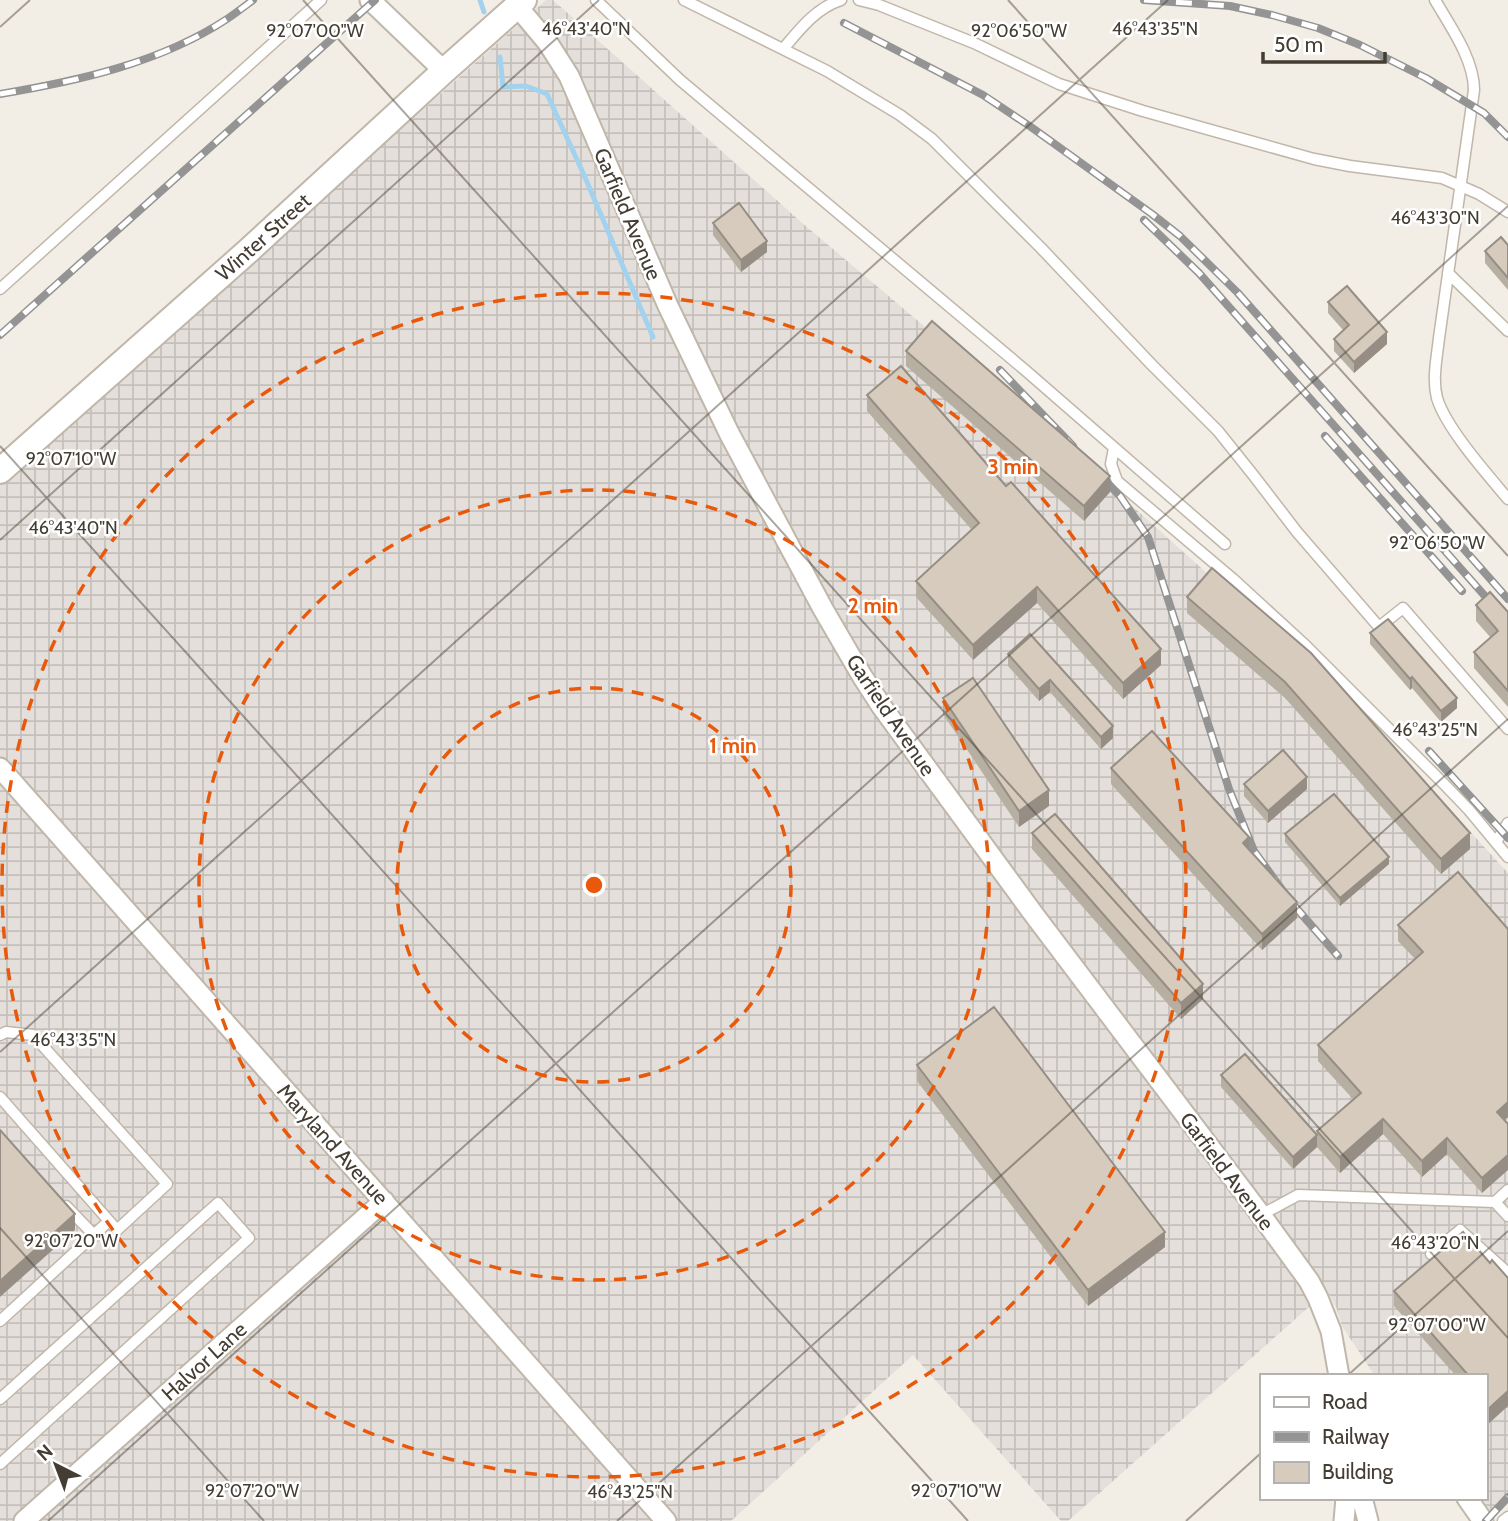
<svg xmlns="http://www.w3.org/2000/svg" width="1508" height="1521" font-family="Cabin,sans-serif">
<defs>
<pattern id="industrial-grid" width="8" height="8" patternUnits="userSpaceOnUse" patternTransform="scale(1.75)"><rect width="8" height="8" fill="#e4dfda"/><path d="M0 4h8M4 0v8" fill="none" stroke="#c5c0bc"/></pattern>
</defs>
<rect width="100%" height="100%" fill="#f2ede5"/>
<path fill="url(#industrial-grid)" d="M546 0H553L801 222 1060 441 1359 710 1508 873V1499L1491 1521 1458 1498H1485V1376H1375L1342 1326 1336 1307 1327 1291 1068 1521H1061L913 1355 731 1521H0V486Z"/>
<g fill="none" stroke-linecap="round" stroke-linejoin="round">
<path stroke="#a2d2ee" stroke-width="5" d="M480 0 484 12
M500 57 503 87 526 86 547 94 584 175 653 337"/>
<defs>
<path id="service" d="M596 0 680 80 1025 370 1225 544
M684 0 827 71 900 115 932 139 1041 248 1152 365 1218 431 1254 476 1297 532 1379 627 1403 608 1508 729
M859 0 879 5 974 43 1059 84 1143 111 1314 159 1350 166 1442 178 1479 194 1508 212
M1435 0C1450 26 1474 59 1474 90L1439 338C1437 357 1432 379 1437 398 1446 428 1487 474 1508 499
M783 49C800 29 816 8 841 0
M1448 273 1508 331
M0 289 321 0
M1114 448 1111 464 1117 481 1233 579 1305 645 1444 784 1469 810 1508 857
M1496 842 1508 823
M0 1035 6 1032 33 1035 167 1184 117 1230 0 1097
M1495 1202 1508 1216
M66 1206 95 1236
M1261 1215 1298 1195 1495 1202 1508 1190
M1431 1254 1460 1230 1508 1273
M0 1321 109 1221
M0 1399 218 1203 249 1238 0 1464
M1503 1521 1508 1517"/>
<path id="minor" d="M370 0 444 71
M517 6 548 43 569 76 668 306 729 433 823 609 862 676 882 707 1035 916 1261 1215 1309 1281 1318 1298 1331 1331 1339 1376
M0 768 666 1521
M1362 1498 1368 1521
M1467 1498 1483 1521
M24 1521 384 1201
M1344 1521 1346 1498"/>
<path id="tertiary" d="M0 471 247 252 444 71 524 0"/>
</defs>
<use href="#service" stroke="#c0b7aa" stroke-width="13"/>
<use href="#minor" stroke="#c0b7aa" stroke-width="23"/>
<use href="#tertiary" stroke="#c0b7aa" stroke-width="28"/>
<use href="#service" stroke="#fff" stroke-width="10"/>
<use href="#minor" stroke="#fff" stroke-width="19"/>
<use href="#tertiary" stroke="#fff" stroke-width="24"/>
<defs>
<path id="rail" d="M1144 0 1230 6 1272 15 1318 28 1360 45 1426 78 1484 113 1508 137
M844 23 983 95 1031 127 1152 214 1180 236 1237 292 1508 599
M0 94C78 81 160 63 227 19 236 13 245 6 253 0
M1144 220 1199 273 1508 622
M0 335 375 0
M1000 370 1073 446
M1325 436 1462 591
M1097 472 1120 496 1148 537 1229 789 1254 851 1291 902 1338 956
M1429 751 1508 838
M1486 1521 1508 1497"/>
</defs>
<use href="#rail" stroke="#949494" stroke-width="8"/>
<use href="#rail" stroke="#fff" stroke-width="5" stroke-dasharray="16" stroke-linecap="butt"/>
</g>
<path fill="#b8afa3" d="M713 223 767 252 741 272 713 235Z
M1508 245V290L1485 263V251Z
M1328 302 1387 344 1354 373 1334 351V339L1343 330 1328 313Z
M906 351 1110 492 1084 521 906 366Z
M867 395 1161 665 1123 699 1037 603 973 660 916 597V581L972 530 867 411Z
M1212 568 1470 849 1441 874 1285 698 1187 613V597Z
M1476 605 1508 612V707L1474 668V652L1491 638 1476 621Z
M1370 633 1457 708 1441 722 1412 688 1410 690 1370 644Z
M1030 634 1113 738 1101 749 1050 692 1039 701 1008 666V654Z
M943 698 1049 806 1019 827 943 714Z
M1111 768 1249 849 1297 918 1262 950 1111 784Z
M1244 784 1307 789 1268 823 1244 796Z
M1032 833 1203 999 1181 1019 1032 849Z
M1285 834 1389 864 1340 906 1285 842Z
M1398 925 1508 929V1117L1505 1121 1482 1193 1447 1154 1422 1177 1383 1134 1340 1173 1317 1147 1293 1169 1221 1087V1075L1317 1135V1131L1353 1099 1318 1061V1045L1415 959 1398 941Z
M917 1065 1165 1247 1088 1306 917 1081Z
M1463 1232 1485 1376H1456L1394 1306V1291Z"/>
<path fill="#968e84" d="M767 241V252L741 272V260Z
M1387 332V344L1354 373V362Z
M1110 476V492L1084 521V506Z
M1037 587V603L973 660V645Z
M1161 649V665L1123 699V683Z
M1412 677V688L1410 690V679Z
M1050 680V692L1039 701V689Z
M1457 698V708L1441 722V711Z
M1113 726V738L1101 749V737Z
M1307 777V789L1268 823V811Z
M1049 790V806L1019 827V811Z
M1470 833V849L1441 874V859Z
M1249 837V853L1243 843Z
M1389 857V864L1340 906V898Z
M1297 902V918L1262 950V934Z
M1203 984V999L1181 1019V1003Z
M1508 1102V1117L1497 1127V1112Z
M1383 1119V1134L1340 1173V1157Z
M1317 1135V1147L1293 1169V1157Z
M1447 1138V1154L1422 1177V1161Z
M1508 1155V1170L1482 1193V1178Z
M75 1214V1230L0 1297V1281Z
M1165 1232V1247L1088 1306V1290Z
M1508 1391V1406L1485 1427V1412Z"/>
<path fill="#d6cbbd" stroke="#968e84" stroke-width="2" d="M739 203 767 241 741 260 713 223Z
M1501 237 1508 245V278L1485 251Z
M1347 286 1387 332 1354 362 1334 339 1349 325 1328 302Z
M932 321 1110 476 1084 506 906 351Z
M901 366 1006 486 1011 482 1161 649 1123 683 1037 587 973 645 916 581 979 523 867 395Z
M1212 568 1311 653 1470 833 1441 859 1285 682 1187 597Z
M1490 592 1508 612V691L1474 652 1498 631 1476 605Z
M1388 619 1457 698 1441 711 1412 677 1410 679 1370 633Z
M1030 634 1113 726 1101 737 1050 680 1039 689 1008 654Z
M973 678 1049 790 1019 811 943 698Z
M1152 731 1249 837 1243 843 1297 902 1262 934 1111 768Z
M1283 750 1307 777 1268 811 1244 784Z
M1334 794 1389 857 1340 898 1285 834Z
M1055 814 1203 984 1181 1003 1032 833Z
M1458 872 1508 929V1102L1497 1112 1508 1124V1155L1482 1178 1447 1138 1422 1161 1383 1119 1340 1157 1317 1131 1361 1093 1318 1045 1423 952 1398 925Z
M994 1007 1165 1232 1088 1290 917 1065Z
M1245 1054 1317 1135 1293 1157 1221 1075Z
M0 1130 75 1214 0 1281Z
M1463 1232 1490 1263 1492 1260 1508 1278V1391L1485 1412V1376H1469L1394 1291Z"/>
<path fill="none" stroke="#443d34" stroke-width="2" stroke-opacity="0.45" d="M303 0 1508 1338M1008 0 1508 556M0 27 30 0M0 446 968 1521M0 540 599 0M0 1052 1168 0M0 1228 264 1521M1347 1376 1508 1231M48 1521 1508 206M617 1521 1508 719M1186 1521 1261 1453"/>
<g fill="none" stroke="#e8590c" stroke-width="3.5" stroke-dasharray="12 9">
<circle cx="594" cy="885" r="197"/>
<circle cx="594" cy="885" r="395"/>
<circle cx="594" cy="885" r="592"/>
</g>
<g text-anchor="middle" dominant-baseline="central" stroke-width="5" stroke-linejoin="round" paint-order="stroke">
<g font-size="21" fill="#443d34" stroke="#fff">
<text transform="translate(628 214) rotate(67)">Garfield Avenue</text>
<text transform="translate(263 237) rotate(-42)">Winter Street</text>
<text transform="translate(891 715) rotate(56)">Garfield Avenue</text>
<text transform="translate(333 1144) rotate(48)">Maryland Avenue</text>
<text transform="translate(1227 1171) rotate(53)">Garfield Avenue</text>
<text transform="translate(204 1361) rotate(-42)">Halvor Lane</text>
</g>
</g>
<g font-size="18" text-anchor="middle" fill="#443d34" stroke="#fff" stroke-width="5" stroke-linejoin="round" paint-order="stroke">
<text x="586" y="35">46°43'40"N</text>
<text x="1155" y="35">46°43'35"N</text>
<text x="1019" y="37">92°06'50"W</text>
<text x="315" y="37">92°07'00"W</text>
<text x="1435" y="224">46°43'30"N</text>
<text x="71" y="465">92°07'10"W</text>
<text x="73" y="534">46°43'40"N</text>
<text x="1437" y="549">92°06'50"W</text>
<text x="1435" y="736">46°43'25"N</text>
<text x="73" y="1046">46°43'35"N</text>
<text x="71" y="1247">92°07'20"W</text>
<text x="1435" y="1249">46°43'20"N</text>
<text x="1437" y="1331">92°07'00"W</text>
<text x="252" y="1497">92°07'20"W</text>
<text x="956" y="1497">92°07'10"W</text>
<text x="630" y="1498">46°43'25"N</text>
</g>
<circle cx="594" cy="885" r="10" fill="#e8590c" stroke="#fff" stroke-width="3.5"/>
<g font-size="21" text-anchor="middle" font-weight="bold" fill="#e8590c" stroke="#fff" stroke-width="5" stroke-linejoin="round" paint-order="stroke">
<text x="1013" y="474">3 min</text>
<text x="873" y="613">2 min</text>
<text x="733" y="753">1 min</text>
</g>
<rect x="1260" y="1374" width="228" height="126" fill="#ffffff" stroke="#b4b1ae" stroke-width="2"/>
<rect x="1274" y="1397" width="35" height="10" fill="#ffffff" stroke="#b4b1ae" stroke-width="2"/>
<text x="1322" y="1409" font-size="21" fill="#443d34">Road</text>
<rect x="1274" y="1432" width="35" height="10" fill="#949494" stroke="#b4b1ae" stroke-width="2"/>
<text x="1322" y="1444" font-size="21" fill="#443d34">Railway</text>
<rect x="1274" y="1462" width="35" height="21" fill="#d6cbbd" stroke="#b4b1ae" stroke-width="2"/>
<text x="1322" y="1479" font-size="21" fill="#443d34">Building</text>
<g transform="translate(56 1465) rotate(318)" stroke="#ffffff" stroke-width="5" paint-order="stroke">
<path d="M0-5L12 26L0 18L-12 26Z" fill="#443d34"/>
<text y="-10" font-size="19" font-weight="bold" text-anchor="middle" fill="#443d34">N</text>
</g>
<path d="M1263 52v10h122v-10" fill="none" stroke="#443d34" stroke-width="3.5"/>
<text x="1274" y="52" font-size="21" fill="#443d34" stroke="#ffffff" stroke-width="5" paint-order="stroke">50 m</text>
</svg>
